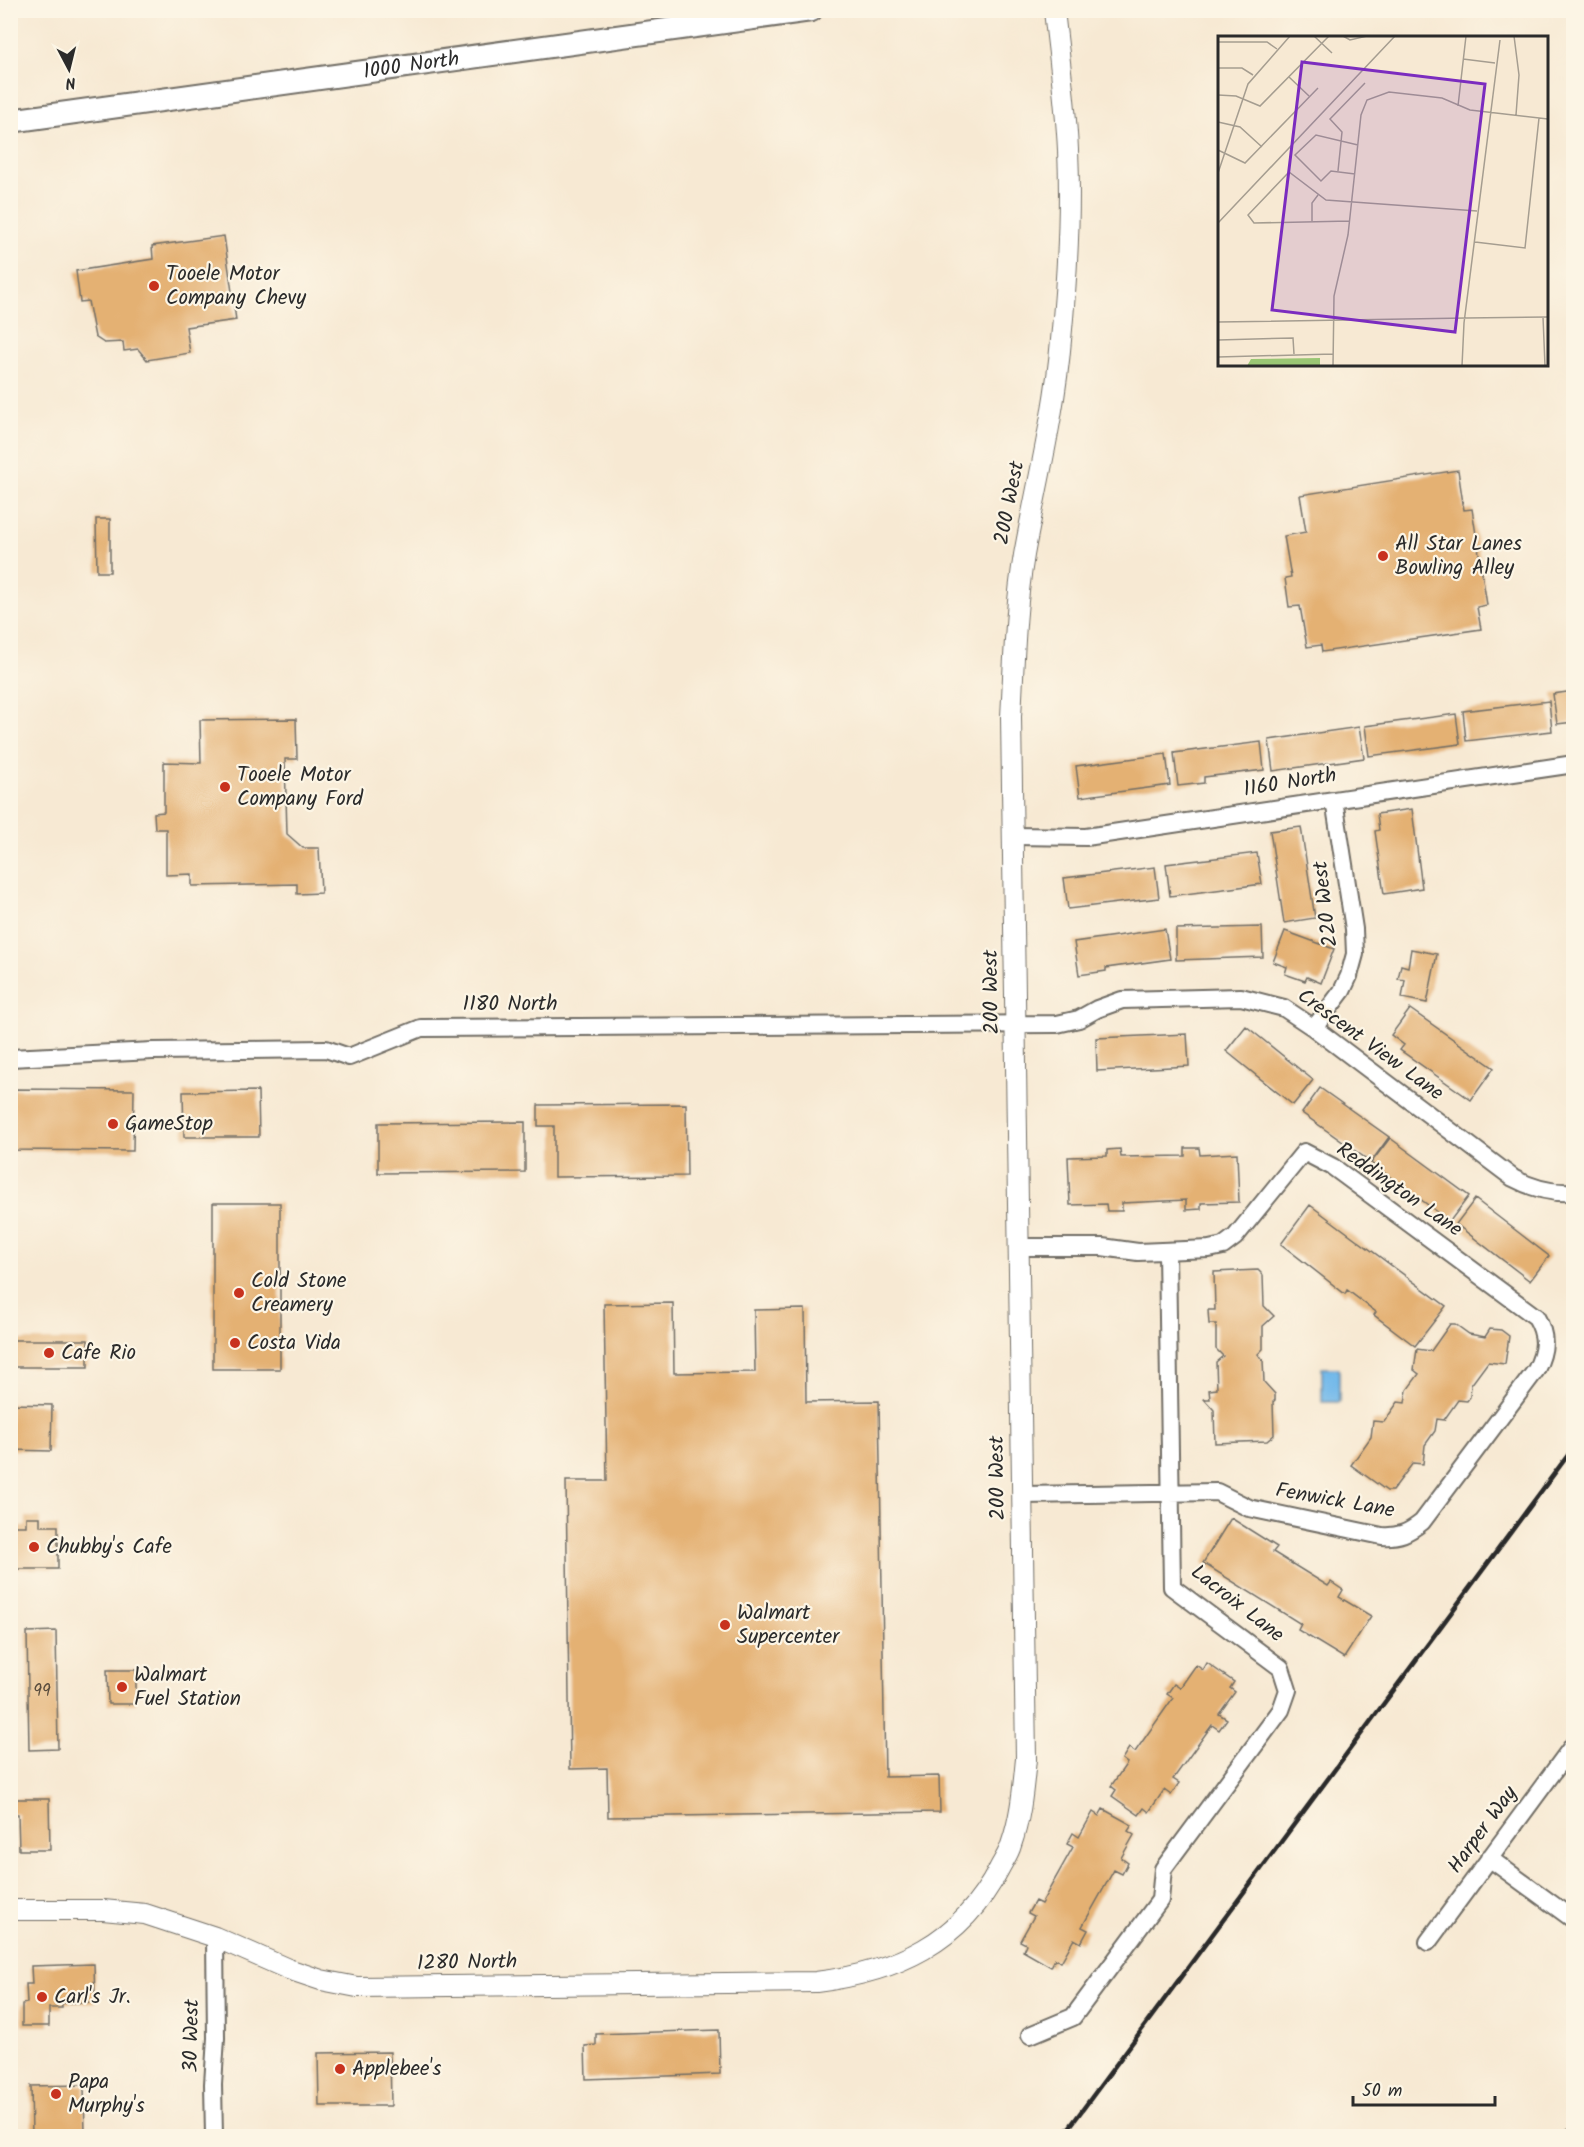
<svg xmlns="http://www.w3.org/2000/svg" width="1584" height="2147" font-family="Kalam,sans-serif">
<rect width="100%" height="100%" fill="#fcf5e5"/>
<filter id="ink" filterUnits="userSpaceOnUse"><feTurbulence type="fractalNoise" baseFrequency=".0167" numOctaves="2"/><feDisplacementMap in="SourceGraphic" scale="12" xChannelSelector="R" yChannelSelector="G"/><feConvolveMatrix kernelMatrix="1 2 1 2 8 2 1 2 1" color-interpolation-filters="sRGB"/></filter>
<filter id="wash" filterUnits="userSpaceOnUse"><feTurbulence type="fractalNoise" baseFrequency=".008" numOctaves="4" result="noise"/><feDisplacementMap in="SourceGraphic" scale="24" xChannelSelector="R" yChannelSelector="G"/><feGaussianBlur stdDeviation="1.35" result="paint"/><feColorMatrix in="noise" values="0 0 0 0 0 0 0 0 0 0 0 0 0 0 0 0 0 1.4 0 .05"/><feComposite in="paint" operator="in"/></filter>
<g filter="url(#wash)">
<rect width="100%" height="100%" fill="#f7e9d3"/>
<path fill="#73b9ea" stroke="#4f728a" stroke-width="1.5" d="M1322 1368H1339V1402H1322Z"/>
<g id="blocks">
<path fill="#e4b173" d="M224 236 236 320 186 327 190 353 147 360 138 349 124 351 123 342 104 343 95 337 88 301 80 302 76 271 153 259 152 246Z
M1458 470 1464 510 1472 509 1487 605 1477 607 1481 629 1322 652 1321 645 1307 647 1300 606 1289 607 1285 578 1291 577 1284 536 1306 532 1300 495Z
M96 519H110V572H97Z
M1574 691V722L1557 724 1553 694Z
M1549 701 1552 731 1466 741 1463 711Z
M1456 714 1460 744 1369 756 1365 726Z
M296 719 297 759H285L287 834 303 848H319L321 893 297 894V884L192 886V874L166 875V829H155L154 813 164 812V762L201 763 200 720Z
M1359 727 1364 758 1273 771 1269 740Z
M1261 742 1264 770 1204 777V783L1178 786 1174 753Z
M1166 754 1170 785 1080 797 1076 766Z
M1412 809 1422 888 1384 894 1375 831 1379 830 1377 814Z
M1301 827 1315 918 1284 923 1270 831Z
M1257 853 1262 884 1170 896 1166 864Z
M1155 867 1159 898 1068 909 1064 878Z
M1262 927 1263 957 1176 960V929Z
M1165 929 1170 959 1106 968V971L1079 975 1074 942Z
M1285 931 1334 949 1321 983 1307 977 1305 981 1285 974 1287 967 1273 962Z
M1411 949 1437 954 1427 1003 1402 998 1405 980 1398 979 1401 965 1408 967Z
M1410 1009 1494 1068 1471 1100 1400 1050 1404 1045 1391 1035Z
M1246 1026 1313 1080 1293 1105 1226 1051Z
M1187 1034 1189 1066 1097 1071 1096 1038Z
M1320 1088 1389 1137 1371 1162 1302 1113Z
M10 1089 134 1090 133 1151 10 1150Z
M258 1091 259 1137H184L183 1092Z
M686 1104 687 1176 554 1177V1126H538V1105Z
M525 1122V1172L378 1173V1123Z
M1390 1138 1469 1196 1450 1221 1371 1163Z
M1185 1148H1199L1200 1155 1237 1153 1239 1202 1201 1203V1209L1186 1210V1200L1122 1203V1211H1107L1106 1204 1070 1205 1068 1157 1107 1156V1150L1120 1149 1121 1157 1185 1156Z
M1475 1199 1549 1256 1530 1281 1456 1224Z
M213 1203H280V1369H213Z
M1310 1205 1446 1306 1415 1346 1374 1315 1376 1312 1347 1290 1345 1294 1281 1244Z
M1258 1270 1263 1275 1264 1306 1274 1316 1263 1326V1349L1258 1354 1263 1361 1264 1382 1275 1394V1400L1273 1402 1274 1435 1267 1441 1215 1443 1214 1410 1204 1399H1210L1209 1390 1217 1389 1216 1362 1223 1356 1216 1349V1324H1209L1208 1310H1215L1214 1272Z
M673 1303 674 1373 755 1372 754 1310 805 1309 806 1402 879 1401 885 1777 939 1776 940 1812 608 1817 607 1768 570 1769 566 1481H607L604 1304Z
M1450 1324H1455L1469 1334 1485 1337 1490 1329 1501 1330 1509 1336 1505 1364 1488 1362 1471 1385 1470 1397 1467 1401 1458 1400 1444 1420 1437 1419 1435 1431 1425 1445 1423 1464 1413 1463 1392 1491H1387L1351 1465 1371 1437 1373 1421 1384 1422 1398 1402 1405 1403 1407 1390 1419 1374 1414 1370 1417 1349 1431 1351Z
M10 1340H88V1367H10Z
M10 1404 52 1405 51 1451 10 1450Z
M26 1517H40V1526H58V1569H10V1526H26Z
M1231 1518 1277 1547 1273 1552 1328 1586 1331 1582 1343 1590 1339 1597 1371 1616 1344 1658 1298 1630 1301 1624 1203 1563Z
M56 1631 58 1749 29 1750 27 1632Z
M1207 1663 1234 1682 1230 1688 1235 1692 1219 1714 1227 1719 1219 1730 1212 1725 1173 1779 1179 1783 1171 1795 1164 1790 1149 1812 1144 1808 1139 1815 1112 1796 1116 1790 1111 1786 1127 1763 1122 1759 1129 1748 1135 1752 1173 1698 1167 1694 1174 1684 1180 1688 1196 1665 1203 1670Z
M107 1670H136V1704H108Z
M10 1799H49L50 1850H19L18 1814H10Z
M1103 1809 1132 1825 1128 1831 1134 1835 1121 1858 1128 1863 1122 1874 1114 1870 1082 1927 1088 1930 1081 1943 1074 1939 1061 1962 1055 1959 1051 1967 1023 1951 1026 1944 1020 1941 1034 1916 1028 1913 1035 1901 1041 1904 1073 1847 1067 1844 1073 1833 1079 1837 1093 1812 1099 1816Z
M94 1964 95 2002 62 2003V2008H49V2026H22V2004L27 2003 26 1984H32L31 1966Z
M719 2030 720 2074 586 2079 585 2046 596 2045V2034Z
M390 2052 391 2106H319L318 2053Z
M84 2085 85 2136H32L31 2086Z"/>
</g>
</g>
<g filter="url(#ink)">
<use href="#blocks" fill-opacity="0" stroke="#726e66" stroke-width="1.5"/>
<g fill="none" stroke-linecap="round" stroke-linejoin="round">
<defs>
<path id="minor" d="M1013 836 1086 837 1574 764
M1314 1028 1342 991 1349 976 1355 954 1354 929 1334 800
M10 1058 153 1051 326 1049 349 1057 421 1028 1057 1024 1079 1019 1097 1009 1122 1000 1241 997 1284 1008 1314 1028 1513 1178C1532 1188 1552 1194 1574 1192
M1018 1247H1102L1138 1252 1209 1249 1223 1246 1235 1237 1304 1152 1333 1167 1536 1317C1547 1336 1546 1350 1536 1370L1422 1522C1408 1533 1399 1537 1382 1536L1249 1508 1217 1492 1022 1495
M1489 1858 1574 1920
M1428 1942 1574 1744
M1030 2035 1073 2017 1160 1900 1163 1869 1281 1710 1288 1690 1281 1668 1172 1587 1167 1251
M214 2136 213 2084 216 2038 215 1937
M1573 2136H1574"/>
<path id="tertiary" d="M10 1910H103L145 1914 215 1937 288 1969 321 1980 357 1987 816 1982C896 1972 961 1943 999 1869 1003 1861 1009 1853 1011 1845 1021 1817 1023 1788 1026 1759L1011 717C1014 663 1015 608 1024 555 1037 483 1055 413 1061 340 1067 278 1071 213 1068 150 1066 104 1059 57 1054 10"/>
<g id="secondary">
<path id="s1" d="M10 121 811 10"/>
</g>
</defs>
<use href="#minor" stroke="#726e66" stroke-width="20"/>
<use href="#tertiary" stroke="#726e66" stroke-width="22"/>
<use href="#secondary" stroke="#726e66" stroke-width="26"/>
<use href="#minor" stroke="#fff" stroke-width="16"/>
<use href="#tertiary" stroke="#fff" stroke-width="20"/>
<use href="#secondary" stroke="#fff" stroke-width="22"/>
<path stroke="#2b2b2b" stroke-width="4.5" d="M1063 2136 1574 1447"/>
</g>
</g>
<g fill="#c8321e" stroke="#fcf5e5" stroke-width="2">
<circle cx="154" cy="286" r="6"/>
<circle cx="1383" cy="556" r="6"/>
<circle cx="225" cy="787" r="6"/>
<circle cx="113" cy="1124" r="6"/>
<circle cx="239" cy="1293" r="6"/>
<circle cx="235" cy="1343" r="6"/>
<circle cx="49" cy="1353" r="6"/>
<circle cx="34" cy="1547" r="6"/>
<circle cx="725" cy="1625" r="6"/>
<circle cx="122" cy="1687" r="6"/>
<circle cx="42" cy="1997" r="6"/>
<circle cx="340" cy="2069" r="6"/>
<circle cx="56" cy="2094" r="6"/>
</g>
<g text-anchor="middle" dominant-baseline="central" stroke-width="4.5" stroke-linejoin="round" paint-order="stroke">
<g font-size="18" fill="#594c3d">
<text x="42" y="1691">99</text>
</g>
<g font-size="21" fill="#2b2b2b" stroke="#fcf5e5">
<text stroke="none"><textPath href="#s1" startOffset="405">1000 North</textPath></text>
<text transform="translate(1010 503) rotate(-79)">200 West</text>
<text transform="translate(1290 783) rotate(-9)">1160 North</text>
<text transform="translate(1326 904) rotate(-97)">220 West</text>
<text transform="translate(992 992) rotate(-91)">200 West</text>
<text x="510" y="1004">1180 North</text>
<text transform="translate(1370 1045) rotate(36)">Crescent View Lane</text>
<text transform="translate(1399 1190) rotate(35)">Reddington Lane</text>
<text transform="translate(998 1478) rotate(-91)">200 West</text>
<text transform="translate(1335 1501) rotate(10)">Fenwick Lane</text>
<text transform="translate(1237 1604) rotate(38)">Lacroix Lane</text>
<text transform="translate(1483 1830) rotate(-54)">Harper Way</text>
<text transform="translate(467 1963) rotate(-1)">1280 North</text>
<text transform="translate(192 2036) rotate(-89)">30 West</text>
</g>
<g font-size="21" fill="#2b2b2b" stroke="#fcf5e5" text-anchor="start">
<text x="166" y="274">Tooele Motor<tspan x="166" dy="24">Company Chevy</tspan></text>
<text x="1395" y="544">All Star Lanes<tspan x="1395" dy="24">Bowling Alley</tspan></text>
<text x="237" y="775">Tooele Motor<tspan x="237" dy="24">Company Ford</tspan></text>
<text x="125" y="1124">GameStop</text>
<text x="251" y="1281">Cold Stone<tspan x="251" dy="24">Creamery</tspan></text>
<text x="247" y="1343">Costa Vida</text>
<text x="61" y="1353">Cafe Rio</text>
<text x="46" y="1547">Chubby's Cafe</text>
<text x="737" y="1613">Walmart<tspan x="737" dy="24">Supercenter</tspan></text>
<text x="134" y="1675">Walmart<tspan x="134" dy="24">Fuel Station</tspan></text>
<text x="54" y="1997">Carl's Jr.</text>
<text x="352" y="2069">Applebee's</text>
<text x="68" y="2082">Papa<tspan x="68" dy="24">Murphy's</tspan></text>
</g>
</g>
<g transform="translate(1218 36)">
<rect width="330" height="330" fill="#f7e9d3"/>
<path d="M102 322V330H29L33 323Z" fill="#9ac674"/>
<path fill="none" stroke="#a59d90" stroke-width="1.5" d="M96 0 114 17M125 0 132 4 149 0M296 0 301 39 298 79M0 6H49L59 13M245 23 277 27M0 32H24L35 39M71 41 91 60M0 59 18 60 42 70 111 0M240 70 248 0M0 86 22 91 44 111M0 114 27 127 100 52M120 135 124 96 112 83 147 47M0 137 30 48 72 0M137 138 113 135 103 145 77 119 98 99 140 109M94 185V167L100 159M132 185 36 187 30 179 71 136 108 164 259 175M0 187 177 0M257 206 307 212 321 82M325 281 327 330M248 282 330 281M0 286 248 282M0 304 75 302 76 318M0 321 115 318M115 330 116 260 130 199 143 79 149 64 171 56 224 62 252 74 330 83M244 330 246 287 282 4"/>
<path fill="#7b2cbf" fill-opacity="0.15" stroke="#7b2cbf" stroke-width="3" d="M84 26 267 48 237 296 54 274Z"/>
<rect width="330" height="330" fill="none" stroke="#2b2b2b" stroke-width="3"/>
</g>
<rect width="1584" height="2147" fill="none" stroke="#fcf5e5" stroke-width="36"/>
<g transform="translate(69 69) rotate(173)" stroke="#fcf5e5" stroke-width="4.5" paint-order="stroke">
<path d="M0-4.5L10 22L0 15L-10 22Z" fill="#2b2b2b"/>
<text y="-9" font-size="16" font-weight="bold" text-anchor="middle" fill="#2b2b2b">N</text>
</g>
<path d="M1353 2096v9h142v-9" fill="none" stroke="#2b2b2b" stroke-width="3"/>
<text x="1362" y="2096" font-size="18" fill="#2b2b2b" stroke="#fcf5e5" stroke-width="4.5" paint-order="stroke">50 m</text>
</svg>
